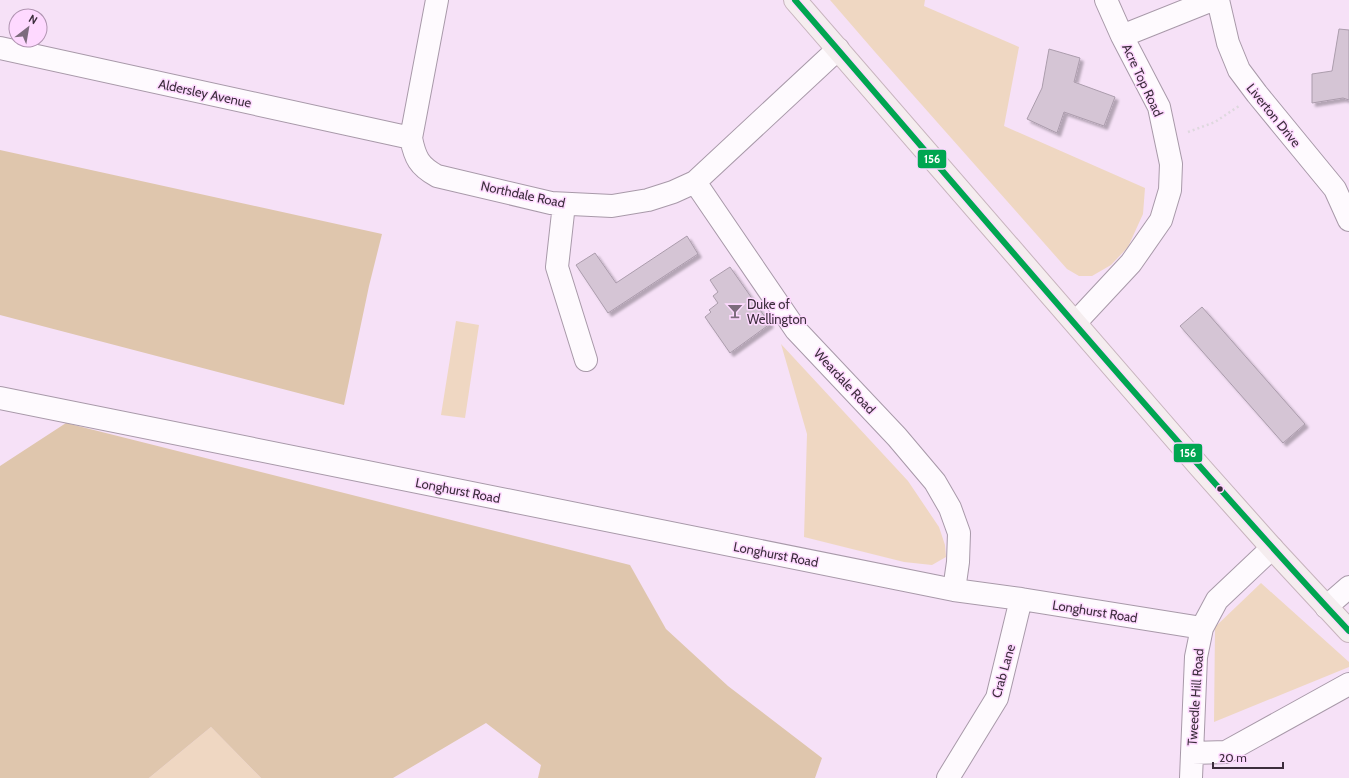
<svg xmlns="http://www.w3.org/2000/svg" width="1349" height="778" font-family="Cabin,sans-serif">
<defs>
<filter id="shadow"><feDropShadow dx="3.5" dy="3.5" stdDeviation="1" flood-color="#0004"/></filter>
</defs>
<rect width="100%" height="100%" fill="#f6e1f7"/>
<path fill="#efd7c2" d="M830 0H925L924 6 1019 47 1004 126 1145 188 1143 214 1128 247 1111 265 1092 276H1079L1067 269 875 52Z
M456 321 479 325 465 418 441 415Z
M781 344 908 481 939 527 945 545 946 557 932 565 904 562 804 537 807 434Z
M1261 583 1349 662V667L1214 722 1215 627Z
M211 727 261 778H149Z"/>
<path fill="#dfc6ad" d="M0 150 382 234 369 286 344 405 0 315Z
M66 423 630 565 666 629 728 686 822 758 815 778H538L541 765 486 723 393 778H261L211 727 149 778H0V466Z"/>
<path fill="#d5c5d5" stroke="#ab9cac" filter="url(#shadow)" d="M1339 29 1349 30V100L1343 98 1312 103V74L1332 71Z
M1049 49 1080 58 1074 82 1115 97 1104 126 1064 112 1057 133 1027 119 1042 88Z
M687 236 698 254 608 313 576 265 595 253 616 283Z
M730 267 770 324 730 353 705 317 711 312 709 310 718 303 713 296 718 292 710 280Z
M1202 307 1305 424 1283 443 1180 326Z"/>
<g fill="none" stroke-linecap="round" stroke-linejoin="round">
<defs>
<path id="minor" d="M437 0 411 138C415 158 419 166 437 176L551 203 612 206 648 200 673 192 695 182 838 49
M1218 0 1228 43 1239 70 1257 94 1335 189 1349 220
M1122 36 1212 0
M0 48 411 138
M695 182 796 330 897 437 935 482 950 508 959 533 958 562 954 590
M564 204 557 267 586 360
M1076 322 1131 263 1161 220 1170 190 1171 164 1159 107 1122 36 1106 0
M0 398 954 590 1021 599 1202 628
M1326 607 1349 587
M1192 753 1226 752 1349 684
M948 778 997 698 1021 599
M1191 778 1196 657 1202 628 1217 600 1272 548"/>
<path id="major" d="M795 0 1199 466 1272 548 1349 631"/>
</defs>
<use href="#minor" stroke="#a899a9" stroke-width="24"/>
<use href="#major" stroke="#c7b3bd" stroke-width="24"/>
<path stroke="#ded8de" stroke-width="2.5" stroke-dasharray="2 3" stroke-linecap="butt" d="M1188 132 1215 122 1239 106"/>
<use href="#minor" stroke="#fefafe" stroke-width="22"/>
<use href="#major" stroke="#f5edef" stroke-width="22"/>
<defs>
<path id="bus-1" d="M795 0C978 211 1159 426 1349 631"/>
</defs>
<use href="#bus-1" stroke="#fed9ff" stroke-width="9"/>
<use href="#bus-1" stroke="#00a651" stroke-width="6"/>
</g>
<defs>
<symbol id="bar-bare" viewBox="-9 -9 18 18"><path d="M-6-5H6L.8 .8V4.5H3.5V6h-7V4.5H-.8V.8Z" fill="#7d6c7d" stroke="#fed9ff" stroke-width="2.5" paint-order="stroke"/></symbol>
</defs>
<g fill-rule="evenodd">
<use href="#bar-bare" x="724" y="300" width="22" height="22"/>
</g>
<circle fill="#3c2d3c" stroke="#fed9ff" stroke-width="1.5" cx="1220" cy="489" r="3.5"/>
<g text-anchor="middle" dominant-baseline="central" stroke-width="3" stroke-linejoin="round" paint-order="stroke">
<g font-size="13" fill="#3c2d3c" stroke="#fed9ff">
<text transform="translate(1143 80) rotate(65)">Acre Top Road</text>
<text transform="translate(205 93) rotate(12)">Aldersley Avenue</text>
<text transform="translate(1274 115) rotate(51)">Liverton Drive</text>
<text transform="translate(523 194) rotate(12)">Northdale Road</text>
<text transform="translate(845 381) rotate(47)">Weardale Road</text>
<text transform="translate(458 490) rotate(11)">Longhurst Road</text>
<text transform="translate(776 554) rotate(11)">Longhurst Road</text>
<text transform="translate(1095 611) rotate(9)">Longhurst Road</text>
<text transform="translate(1003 671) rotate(-74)">Crab Lane</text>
<text transform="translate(1195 697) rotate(-86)">Tweedle Hill Road</text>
</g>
<g font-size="13" fill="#3c2d3c" stroke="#fed9ff" text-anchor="start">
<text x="747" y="304">Duke of<tspan x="747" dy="15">Wellington</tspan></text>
</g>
</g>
<g stroke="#fed9ff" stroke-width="1.5">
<rect x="917" y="149" width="30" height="20" rx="4" fill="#00a651"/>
<rect x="1173" y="443" width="30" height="20" rx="4" fill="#00a651"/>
</g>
<g font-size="11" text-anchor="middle" font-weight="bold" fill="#fff">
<text x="932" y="163">156</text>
<text x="1188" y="457">156</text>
</g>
<g transform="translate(28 28) rotate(31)"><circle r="19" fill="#fed9ff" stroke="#b094b1"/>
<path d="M0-3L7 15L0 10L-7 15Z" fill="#7d6c7d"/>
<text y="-6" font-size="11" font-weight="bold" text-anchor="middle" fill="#3c2d3c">N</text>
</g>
<path d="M1213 762v6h70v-6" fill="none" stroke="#3c2d3c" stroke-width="2"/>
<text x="1219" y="762" font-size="12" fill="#3c2d3c" stroke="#fed9ff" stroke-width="3" paint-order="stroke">20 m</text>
</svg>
